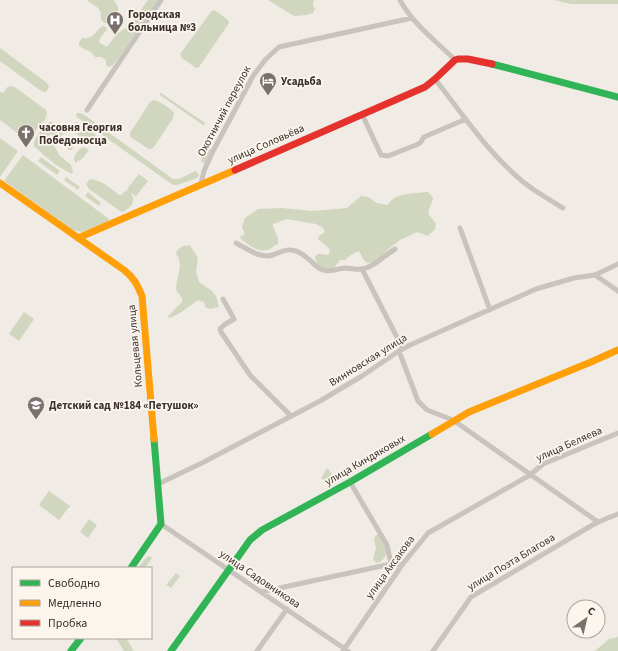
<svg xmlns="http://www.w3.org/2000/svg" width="618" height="651" font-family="'Source Sans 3',sans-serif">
<rect width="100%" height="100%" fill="#f0ebe5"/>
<path fill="#d1d6bf" d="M87 0H114L118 7V11L107 23H104C99 18 102 16 100 11 98 6 91 4 87 0Z
M148 0H159L117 60 112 66 108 67 106 65V60L101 57H95L91 52 82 48 79 45V42L82 38C85 38 89 38 92 36 97 33 96 30 103 26L106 27 107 30 100 38 99 42 105 46H108C112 41 115 35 120 32 123 29 126 29 129 26Z
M268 0H315L313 2V5L315 9 313 13 306 15 294 16Z
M554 0H618V4H571Z
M213 10 216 11 228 20 229 23 199 67 196 68 182 58 180 54 211 12Z
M0 48 47 83 49 87 46 92H44L41 91 0 61Z
M10 86 15 87 46 110 47 112 46 118 29 139 24 138 0 120V92L4 93 6 88Z
M160 93H161L205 123V125H203L160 95Z
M154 100C161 102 170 108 174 113L173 118 154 147 151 149H149L132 138 130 136V133L150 102Z
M77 113H79L83 114 173 179H179L195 171 198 173 199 176 197 178 177 185H173L77 117 76 115Z
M49 122H52L63 131 64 133 61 136 56 138 51 134 48 136V138L49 141 55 147 59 155 71 165 73 171 72 174 59 167 46 157 34 146C33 138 43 128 49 122Z
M76 122 79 123 96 135 91 143 82 137H80L72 130C71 127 72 124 76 122Z
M64 137 69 138 73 141 72 150H69L67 148 68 145V143L61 141V138Z
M0 138 18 151 0 177Z
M84 147 89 150 83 158H82L80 161 78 160 76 163 74 160C74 155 79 148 84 147Z
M209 147 211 150 205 163H202C200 157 204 151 209 147Z
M23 155 109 219V221L82 232 73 230 4 181Z
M41 157 60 171 57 175 38 161Z
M139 174 148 181 136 196 131 193C136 203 132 206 123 212L120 211 89 189 86 184 90 179C102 180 110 188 119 195H121L124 192 128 190 127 189Z
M66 177 80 187 78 190 64 180Z
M88 192 101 203 99 206 85 196Z
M428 192 431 195 433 199C432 204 426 212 430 216 432 219 434 220 436 224L435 229 428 236 417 232 400 240 386 251 379 259 375 262 370 263H367L363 259 359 251 351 255 345 260H340L333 269C324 268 316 267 315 257 318 252 321 254 327 255L329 254 330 250C326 244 323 244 318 239L319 236 325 232 323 228 316 224 287 219 273 224V227L278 238V244C275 245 272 248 270 249 259 254 248 245 240 238L241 236 245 234 242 227 245 218 258 209 281 208 313 211 347 208 361 196 368 197 377 203 387 205C390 203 391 200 394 198 404 193 418 193 428 192Z
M190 245 198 258 196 272 199 282 212 291 216 296 219 307 210 309 205 307 204 302 198 300C189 306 180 315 169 318L168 316 182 302V298L176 290 177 281 180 267 179 259 176 253C179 247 182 246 190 245Z
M24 312 34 319 19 341 9 334Z
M327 468 329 470 332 475 325 481 321 478Z
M49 491 70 506 59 520 39 505Z
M89 519 97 525 88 538 80 532Z
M376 535H379C385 545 392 557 377 563L375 562 373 559 376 548 374 538Z
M149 556 152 558 145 568H138L144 560Z
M176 573 180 576 171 588 166 585Z
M618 637V651H595L609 639Z
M116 638H126L134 651H124Z"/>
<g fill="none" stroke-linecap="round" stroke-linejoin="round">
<path stroke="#c9c3be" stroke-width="5" d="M400 0C412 23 437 42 455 60
M435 79C460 111 483 145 512 172 527 187 545 197 563 208
M87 110 161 0
M362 114 381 155 388 156 416 145 420 143 424 137 466 119
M201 184 204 171 212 153 253 76 265 60 279 47 412 18
M460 228 490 310
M236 243C248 249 260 259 273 255 278 253 285 249 291 250 296 250 303 254 307 258 311 260 313 264 316 266 327 275 334 269 345 268 351 268 356 270 361 269 372 269 385 255 395 249
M362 269 403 349
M595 275 618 291
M223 299 234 319 224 325 220 329 221 332 250 375 291 416
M399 351 418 401 427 410 453 420 598 522
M350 482 387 545 391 564
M158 484 202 463 320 401 362 376 399 351 410 345 536 289 574 278 595 275 618 264
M161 524 348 651
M261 592 391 564 402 565
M257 651 287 609
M343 651 402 565 428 533 530 475 543 464 618 433
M433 651 471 597 589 527 598 522 618 514"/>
<path stroke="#30b455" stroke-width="7" d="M492 64 618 97
M131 568 161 524 154 439
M71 651 81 638
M171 651 250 540 262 530 350 482 432 434"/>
<path stroke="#ff9f0a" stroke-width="7" d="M0 183 124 270C134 278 137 284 142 296L154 439
M78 238 235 170
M432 434 469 412 591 362 618 350"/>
<path stroke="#e5322d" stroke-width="7" d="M235 170 425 87 435 79 455 60 458 59H468L492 64"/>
</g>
<defs>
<symbol id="hospital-pin" viewBox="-11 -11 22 30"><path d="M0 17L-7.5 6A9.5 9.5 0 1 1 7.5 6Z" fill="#7a716c" stroke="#fbf5ee"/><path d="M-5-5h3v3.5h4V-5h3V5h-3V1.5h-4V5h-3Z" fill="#fff"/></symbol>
<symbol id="hotel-pin" viewBox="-11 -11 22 30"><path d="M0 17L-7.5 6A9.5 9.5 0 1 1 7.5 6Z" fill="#7a716c" stroke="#fbf5ee"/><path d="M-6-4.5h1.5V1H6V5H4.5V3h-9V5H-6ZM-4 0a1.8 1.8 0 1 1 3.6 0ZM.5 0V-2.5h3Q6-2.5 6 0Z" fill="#fff"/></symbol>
<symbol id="church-pin" viewBox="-11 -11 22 30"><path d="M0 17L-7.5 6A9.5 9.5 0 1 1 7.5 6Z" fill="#7a716c" stroke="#fbf5ee"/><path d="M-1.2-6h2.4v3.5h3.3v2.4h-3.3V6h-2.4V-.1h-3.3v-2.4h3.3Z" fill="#fff"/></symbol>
<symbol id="school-pin" viewBox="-11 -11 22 30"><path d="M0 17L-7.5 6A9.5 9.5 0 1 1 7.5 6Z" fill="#7a716c" stroke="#fbf5ee"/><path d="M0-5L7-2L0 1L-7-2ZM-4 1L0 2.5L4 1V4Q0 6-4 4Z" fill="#fff"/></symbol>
</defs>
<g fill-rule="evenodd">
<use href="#hospital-pin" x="105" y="10" width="20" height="27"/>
<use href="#hotel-pin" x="258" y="71" width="20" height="27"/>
<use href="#church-pin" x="16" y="123" width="20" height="27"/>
<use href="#school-pin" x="26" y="395" width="20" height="27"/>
</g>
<g text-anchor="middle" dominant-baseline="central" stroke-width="3.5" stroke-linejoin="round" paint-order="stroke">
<g font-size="11" font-weight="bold" fill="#3b302b" stroke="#fbf5ee" text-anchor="start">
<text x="128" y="14">Городская<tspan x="128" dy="13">больница №3</tspan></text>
<text x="281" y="81">Усадьба</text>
<text x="39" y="127">часовня Георгия<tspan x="39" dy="13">Победоносца</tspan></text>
<text x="49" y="405">Детский сад №184 «Петушок»</text>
</g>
<g font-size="11" fill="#3b302b" stroke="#fbf5ee">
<text transform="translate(224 111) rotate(-62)">Охотничий переулок</text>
<text transform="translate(266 144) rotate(-24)">улица Соловьёва</text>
<text transform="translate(135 346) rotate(-95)">Кольцевая улица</text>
<text transform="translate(368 360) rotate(-32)">Винновская улица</text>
<text transform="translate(569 444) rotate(-24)">улица Беляева</text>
<text transform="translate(365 460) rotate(-30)">улица Киндяковых</text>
<text transform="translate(511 562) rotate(-31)">улица Поэта Благова</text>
<text transform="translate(390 567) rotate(-54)">улица Аксакова</text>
<text transform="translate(260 579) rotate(34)">улица Садовникова</text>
</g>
</g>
<rect x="12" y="567" width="140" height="72" fill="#fbf5ee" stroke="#aea6a0"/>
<rect x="20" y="580" width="20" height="6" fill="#30b455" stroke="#aea6a0"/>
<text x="48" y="587" font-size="12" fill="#3b302b">Свободно</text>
<rect x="20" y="600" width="20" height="6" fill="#ff9f0a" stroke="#aea6a0"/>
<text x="48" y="607" font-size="12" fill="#3b302b">Медленно</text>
<rect x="20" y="620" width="20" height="6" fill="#e5322d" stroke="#aea6a0"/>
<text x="48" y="627" font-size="12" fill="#3b302b">Пробка</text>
<g transform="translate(586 619) rotate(34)"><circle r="19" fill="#fbf5ee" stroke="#aea6a0"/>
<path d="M0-3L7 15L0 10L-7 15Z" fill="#7a716c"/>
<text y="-6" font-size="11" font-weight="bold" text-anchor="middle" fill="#3b302b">С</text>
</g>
</svg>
